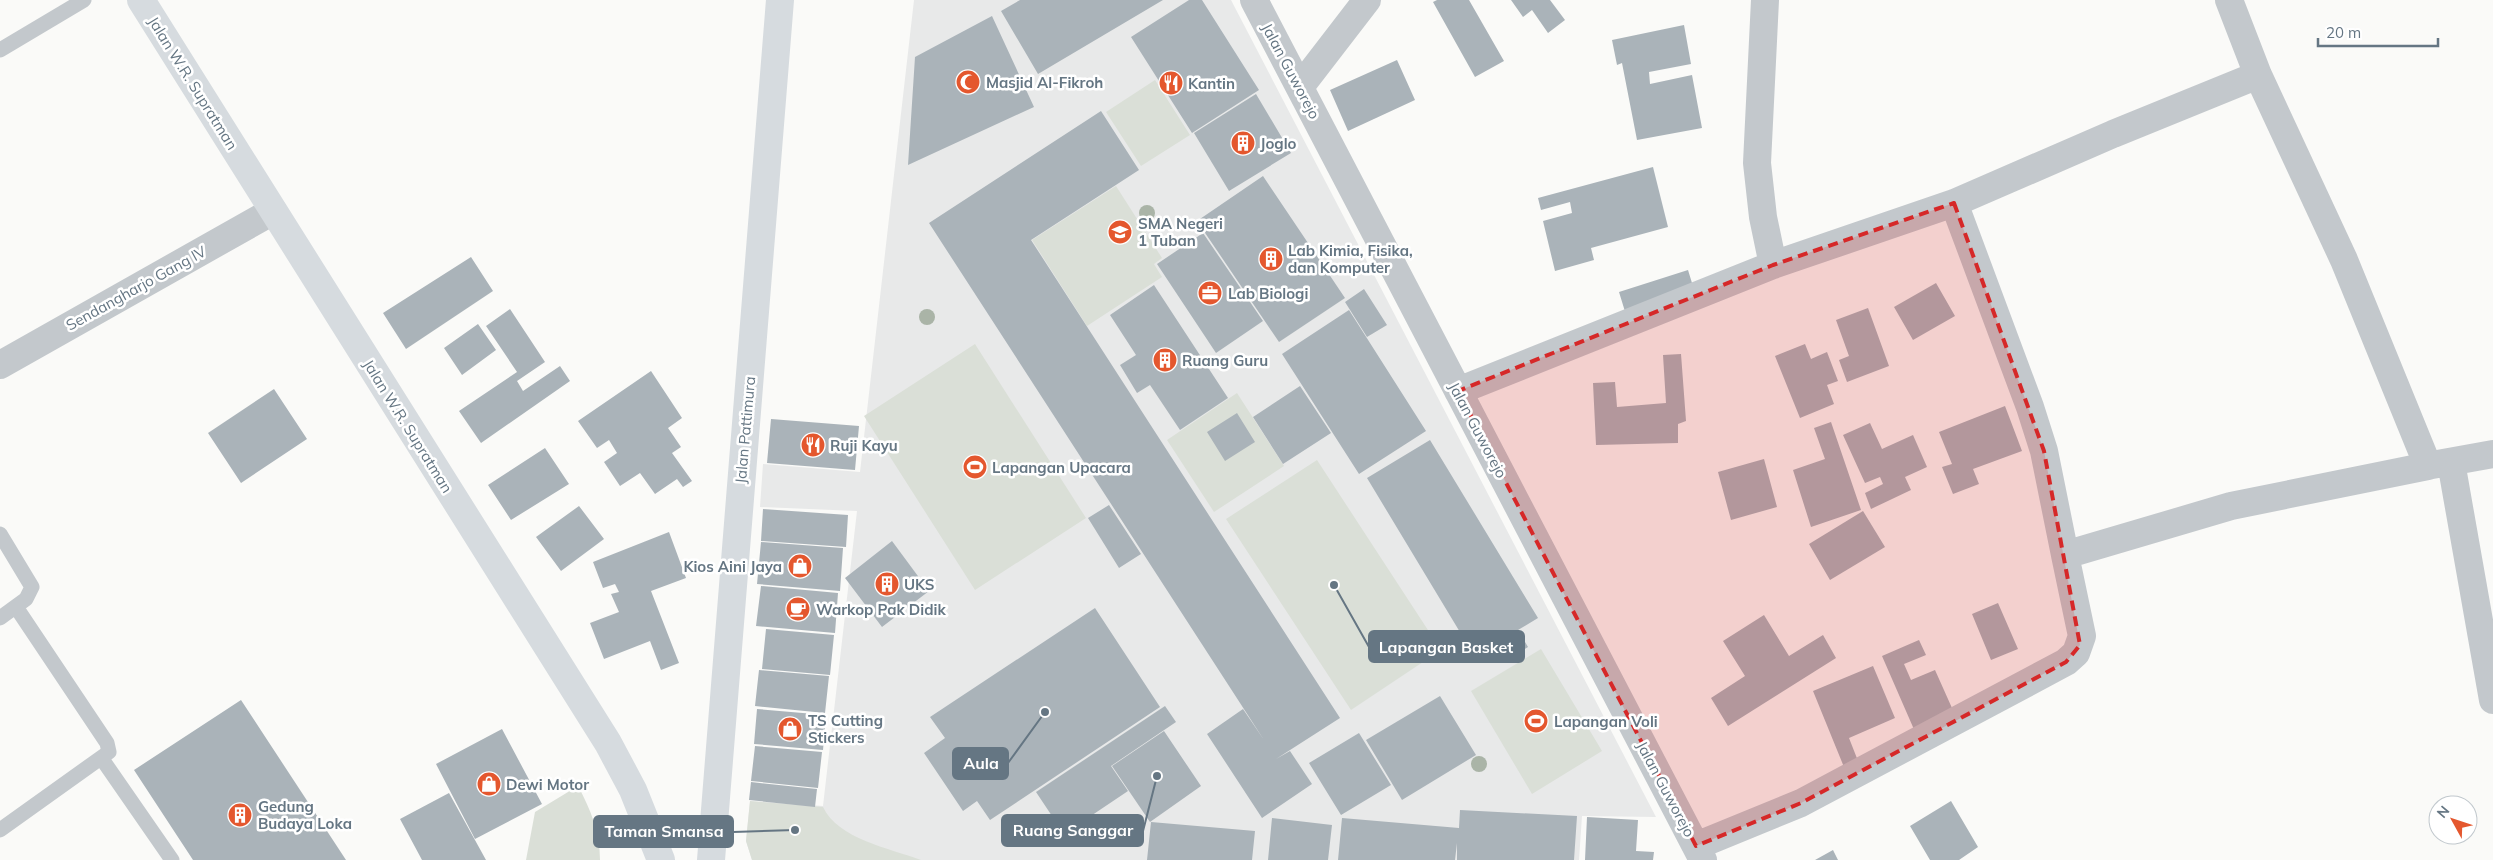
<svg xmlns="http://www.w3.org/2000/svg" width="2493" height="860" font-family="Mulish,sans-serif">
<rect width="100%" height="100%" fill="#fafaf8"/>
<path fill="#e8e9e9" d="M914 0H1231L1656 817 1582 816 1579 860H752L746 841 750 801 823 806 857 511 760 507 763 464 860 472Z"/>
<path fill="#dadfd7" d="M1155 80 1190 135 1141 166 1106 112Z
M1116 186 1162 258 1154 264 1162 277 1087 326 1032 240Z
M975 344 1086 518 975 590 864 416Z
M1237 393 1284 466 1214 512 1167 440Z
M1317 460 1441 650 1351 710 1226 519Z
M1541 649 1602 751 1532 794 1471 691Z
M578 786C591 810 600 833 600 860H526L535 812Z
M750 801 823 807C838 839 889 848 921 860H752L746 841Z"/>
<path fill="#aab3b9" d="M1020 0H1163L1038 74 1001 11Z
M1189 0H1202L1259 90 1192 133 1131 37Z
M1437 0H1469L1504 61 1475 77 1433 2Z
M1511 0H1550L1565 20 1548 33 1532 10 1523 17Z
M992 16 1034 107 908 165 915 57Z
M1684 25 1691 64 1649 72 1650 84 1692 75 1702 128 1637 140 1622 63 1617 65 1612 40Z
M1397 60 1415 100 1348 131 1330 90Z
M1256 94 1291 153 1229 191 1194 133Z
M1101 111 1139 170 1031 240 1340 718 1276 759 1290 751 1312 784 1262 818 1207 734 1243 709 1264 740 929 223Z
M1653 167 1668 227 1591 248 1594 260 1555 271 1543 221 1572 213 1570 202 1541 210 1538 198Z
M1263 176 1345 298 1279 342 1197 221Z
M1203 233 1263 321 1216 353 1157 264Z
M471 257 493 291 406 349 383 313Z
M1688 270 1696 296 1627 318 1619 292Z
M1936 283 1955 316 1913 340 1894 307Z
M1154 285 1228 398 1180 430 1150 385 1137 393 1120 365 1136 355 1110 315Z
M1364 289 1387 325 1367 337 1345 302Z
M1868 308 1889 366 1847 382 1839 360 1849 356 1836 320Z
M510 309 545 362 517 381 523 391 560 366 570 381 481 443 459 411 517 372 486 326Z
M1349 310 1426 431 1359 474 1282 354Z
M478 324 496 350 462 375 444 348Z
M1805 344 1811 359 1827 352 1838 381 1827 385 1834 404 1800 418 1775 356Z
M1681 354 1686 421 1678 424V443L1596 445 1593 383 1615 382 1617 407 1666 403 1663 355Z
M651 371 682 418 668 428 681 447 672 453 692 481 683 487 677 479 655 494 640 473 620 486 604 462 617 453 609 440 597 448 578 421Z
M1300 386 1331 433 1283 464 1253 417Z
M274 389 307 439 241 483 208 433Z
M2005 406 2022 451 1973 469 1979 484 1953 494 1942 467 1952 464 1939 432Z
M1237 413 1255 442 1225 461 1207 432Z
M771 419 859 426 855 470 767 463Z
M1831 422 1861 510 1811 527 1793 470 1825 459 1814 428Z
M1870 423 1882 449 1913 435 1927 467 1905 477 1911 490 1871 509 1865 493 1883 484 1880 477 1865 483 1843 435Z
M1430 440 1538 618 1518 630 1528 647 1503 662 1493 646 1475 657 1367 478Z
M545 448 569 484 511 520 488 485Z
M1764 459 1777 507 1731 520 1718 472Z
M1109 505 1141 554 1119 568 1088 518Z
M579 506 604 539 561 571 536 537Z
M763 509 848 515 846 547 761 541Z
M1863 511 1885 547 1830 580 1809 544Z
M669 532 686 578 651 591 679 663 661 670 650 641 604 659 590 623 619 612 611 594 619 592 615 584 603 588 593 562Z
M892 541 929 591 882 627 845 578Z
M761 542 843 548 840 591 757 584Z
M761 586 838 593 835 633 756 626Z
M1998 603 2018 649 1991 660 1972 614Z
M1095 608 1160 707 990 820 977 801 963 811 924 753 945 738 930 717Z
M1764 615 1789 656 1823 635 1836 658 1728 726 1711 698 1745 676 1723 641Z
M766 629 834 635 830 675 762 669Z
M1919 640 1926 655 1904 664 1911 680 1935 670 1956 717 1916 734 1882 656Z
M1873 666 1895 718 1849 738 1860 766 1846 772 1813 691Z
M759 670 829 676 825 713 755 706Z
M1440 696 1476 755 1402 800 1366 740Z
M241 700 346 860H193L134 770Z
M1165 706 1176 722 1111 766 1128 791 1064 834 1036 792Z
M757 709 826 715 823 750 754 744Z
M502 729 542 804 475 839 436 764Z
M1164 731 1201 786 1150 822 1112 766Z
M1359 733 1391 785 1341 815 1309 763Z
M755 746 822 752 818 788 751 781Z
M751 782 817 789 815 807 749 800Z
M449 793 486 860H422L400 819Z
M1951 801 1978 847 1959 860H1930L1910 826Z
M1460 810 1577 816 1574 860H1457V843L1455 860H1338L1342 818 1459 828Z
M1587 817 1638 820 1636 851 1654 852 1653 860H1585Z
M1272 818 1332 825 1328 860H1268Z
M1151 822 1255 831 1252 860H1147Z
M1833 850 1838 860H1815Z"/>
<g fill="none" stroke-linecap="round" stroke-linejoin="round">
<path stroke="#c3c8cc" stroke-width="15" d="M0 50 84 0
M0 534 32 587 26 599 0 618
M102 759 172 860
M0 830 109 752 107 743 16 607"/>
<path stroke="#c3c8cc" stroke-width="28" d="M1254 0 1703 860
M1765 0 1757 163 1763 217 1773 265
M1300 87 1367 0
M1954 203 2030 407 2044 451 2065 555
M0 365 273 211
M1458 391 1773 265 1954 203 2113 134 2258 75
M2451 462 2493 700
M2432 465 2493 454
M1696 846 1801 803 2066 662 2076 653 2082 636 2065 555 2231 506 2428 466 2344 260 2258 75 2229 0"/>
<path stroke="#d6dbdf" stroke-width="28" d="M141 0 608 743 633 790 661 860
M711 860 780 0"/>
</g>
<g fill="#aab4a7">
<circle cx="1147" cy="213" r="8"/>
<circle cx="927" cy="317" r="8"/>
<circle cx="1479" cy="764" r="8"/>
</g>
<path fill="#d62828" fill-opacity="0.2" stroke="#d62828" stroke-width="4" stroke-dasharray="10 6" stroke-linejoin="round" d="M1954 203 2044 451 2080 645 2066 662 1801 803 1696 846 1458 391 1773 265Z"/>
<defs>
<symbol id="mosque-disc" viewBox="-11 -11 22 22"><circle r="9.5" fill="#e4572e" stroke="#fff"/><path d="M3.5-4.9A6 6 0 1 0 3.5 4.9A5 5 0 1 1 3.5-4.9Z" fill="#fff"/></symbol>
<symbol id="restaurant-disc" viewBox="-11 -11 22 22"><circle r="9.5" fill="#e4572e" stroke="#fff"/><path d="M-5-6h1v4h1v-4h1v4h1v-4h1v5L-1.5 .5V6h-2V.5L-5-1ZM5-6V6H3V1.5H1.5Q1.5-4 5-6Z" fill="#fff"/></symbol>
<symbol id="building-disc" viewBox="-11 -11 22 22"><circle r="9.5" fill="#e4572e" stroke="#fff"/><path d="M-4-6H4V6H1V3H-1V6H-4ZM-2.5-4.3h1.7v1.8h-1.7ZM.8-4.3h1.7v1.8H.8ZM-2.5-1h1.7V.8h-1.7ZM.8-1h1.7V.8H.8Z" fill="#fff"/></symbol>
<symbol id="school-disc" viewBox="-11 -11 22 22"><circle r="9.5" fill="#e4572e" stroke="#fff"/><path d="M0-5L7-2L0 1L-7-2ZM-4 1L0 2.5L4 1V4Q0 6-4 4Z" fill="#fff"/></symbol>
<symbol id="office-disc" viewBox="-11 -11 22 22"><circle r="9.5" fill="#e4572e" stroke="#fff"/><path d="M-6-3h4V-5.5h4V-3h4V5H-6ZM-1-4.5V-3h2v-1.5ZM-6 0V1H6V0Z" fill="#fff"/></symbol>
<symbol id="stadium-disc" viewBox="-11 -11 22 22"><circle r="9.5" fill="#e4572e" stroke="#fff"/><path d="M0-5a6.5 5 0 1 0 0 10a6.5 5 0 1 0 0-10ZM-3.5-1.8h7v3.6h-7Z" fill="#fff"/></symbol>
<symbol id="shop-disc" viewBox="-11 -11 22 22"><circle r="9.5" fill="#e4572e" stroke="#fff"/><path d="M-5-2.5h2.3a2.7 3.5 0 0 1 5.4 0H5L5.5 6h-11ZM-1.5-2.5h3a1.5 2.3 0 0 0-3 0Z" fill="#fff"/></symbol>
<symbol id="cafe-disc" viewBox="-11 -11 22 22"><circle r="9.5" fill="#e4572e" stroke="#fff"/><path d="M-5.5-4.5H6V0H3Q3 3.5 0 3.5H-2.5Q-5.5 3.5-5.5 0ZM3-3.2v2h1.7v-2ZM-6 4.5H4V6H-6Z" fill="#fff"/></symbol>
</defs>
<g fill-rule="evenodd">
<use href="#mosque-disc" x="954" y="68" width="28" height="28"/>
<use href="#restaurant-disc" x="1157" y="69" width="28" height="28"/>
<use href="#building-disc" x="1229" y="129" width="28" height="28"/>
<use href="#school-disc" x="1106" y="218" width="28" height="28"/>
<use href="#building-disc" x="1257" y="245" width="28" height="28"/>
<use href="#office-disc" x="1196" y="279" width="28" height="28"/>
<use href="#building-disc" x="1151" y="346" width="28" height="28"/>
<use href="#restaurant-disc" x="799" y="431" width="28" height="28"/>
<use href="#stadium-disc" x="961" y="453" width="28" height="28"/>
<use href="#shop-disc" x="786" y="552" width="28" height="28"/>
<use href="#building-disc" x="873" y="570" width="28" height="28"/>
<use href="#cafe-disc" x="784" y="595" width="28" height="28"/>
<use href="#stadium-disc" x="1522" y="707" width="28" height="28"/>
<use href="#shop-disc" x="776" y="715" width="28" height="28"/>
<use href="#shop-disc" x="475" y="770" width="28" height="28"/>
<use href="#building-disc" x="226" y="801" width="28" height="28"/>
</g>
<g text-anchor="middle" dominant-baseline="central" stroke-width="5" stroke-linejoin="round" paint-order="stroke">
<g font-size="15" fill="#657683" stroke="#fff">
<text transform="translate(1291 71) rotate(62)">Jalan Guworejo</text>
<text transform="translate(193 83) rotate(58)">Jalan W.R. Supratman</text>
<text transform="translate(136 288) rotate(-29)">Sendangharjo Gang IV</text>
<text transform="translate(408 426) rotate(58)">Jalan W.R. Supratman</text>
<text transform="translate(745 430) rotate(-85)">Jalan Pattimura</text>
<text transform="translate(1478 430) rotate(62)">Jalan Guworejo</text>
<text transform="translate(1666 789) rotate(62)">Jalan Guworejo</text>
</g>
<g font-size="15" font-weight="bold" fill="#657683" stroke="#fff" text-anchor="start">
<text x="986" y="82">Masjid Al-Fikroh</text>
<text x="1188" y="83">Kantin</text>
<text x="1260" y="143">Joglo</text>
<text x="1138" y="223">SMA Negeri<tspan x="1138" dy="17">1 Tuban</tspan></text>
<text x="1288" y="250">Lab Kimia, Fisika,<tspan x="1288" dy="17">dan Komputer</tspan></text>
<text x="1228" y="293">Lab Biologi</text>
<text x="1182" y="360">Ruang Guru</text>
<text x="830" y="445">Ruji Kayu</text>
<text x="992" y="467">Lapangan Upacara</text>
<text x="782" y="566" text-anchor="end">Kios Aini Jaya</text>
<text x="904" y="584">UKS</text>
<text x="816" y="609">Warkop Pak Didik</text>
<text x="808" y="720">TS Cutting<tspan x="808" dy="17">Stickers</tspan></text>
<text x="1554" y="721">Lapangan Voli</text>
<text x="506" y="784">Dewi Motor</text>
<text x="258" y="806">Gedung<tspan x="258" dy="17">Budaya Loka</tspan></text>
</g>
</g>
<path fill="none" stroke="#657683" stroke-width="2" d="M1334 585L1369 647M1045 712L1008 763M1157 776L1143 831M795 830L733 832"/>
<g fill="#657683" stroke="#fff" stroke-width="2">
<circle cx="1334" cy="585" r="5"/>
<circle cx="1045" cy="712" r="5"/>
<circle cx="1157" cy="776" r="5"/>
<circle cx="795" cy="830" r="5"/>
</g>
<g fill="#657683" stroke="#657683" stroke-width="2">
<rect x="1369" y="631" width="155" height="31" rx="5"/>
<rect x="953" y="748" width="55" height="31" rx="5"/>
<rect x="1002" y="815" width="141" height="31" rx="5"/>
<rect x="594" y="816" width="139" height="31" rx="5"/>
</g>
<g font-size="16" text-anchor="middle" font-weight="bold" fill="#fff">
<text x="1446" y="653">Lapangan Basket</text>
<text x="981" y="769">Aula</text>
<text x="1073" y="836">Ruang Sanggar</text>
<text x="664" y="837">Taman Smansa</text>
</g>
<g transform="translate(2453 820) rotate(310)"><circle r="24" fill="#ffffff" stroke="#c1c8cd"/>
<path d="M0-4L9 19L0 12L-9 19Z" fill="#e4572e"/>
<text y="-8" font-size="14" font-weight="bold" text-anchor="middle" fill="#657683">N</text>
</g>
<path d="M2318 38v8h120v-8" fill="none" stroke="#657683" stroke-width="2.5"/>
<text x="2326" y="38" font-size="15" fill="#657683" stroke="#ffffff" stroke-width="4" paint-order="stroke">20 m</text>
</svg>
